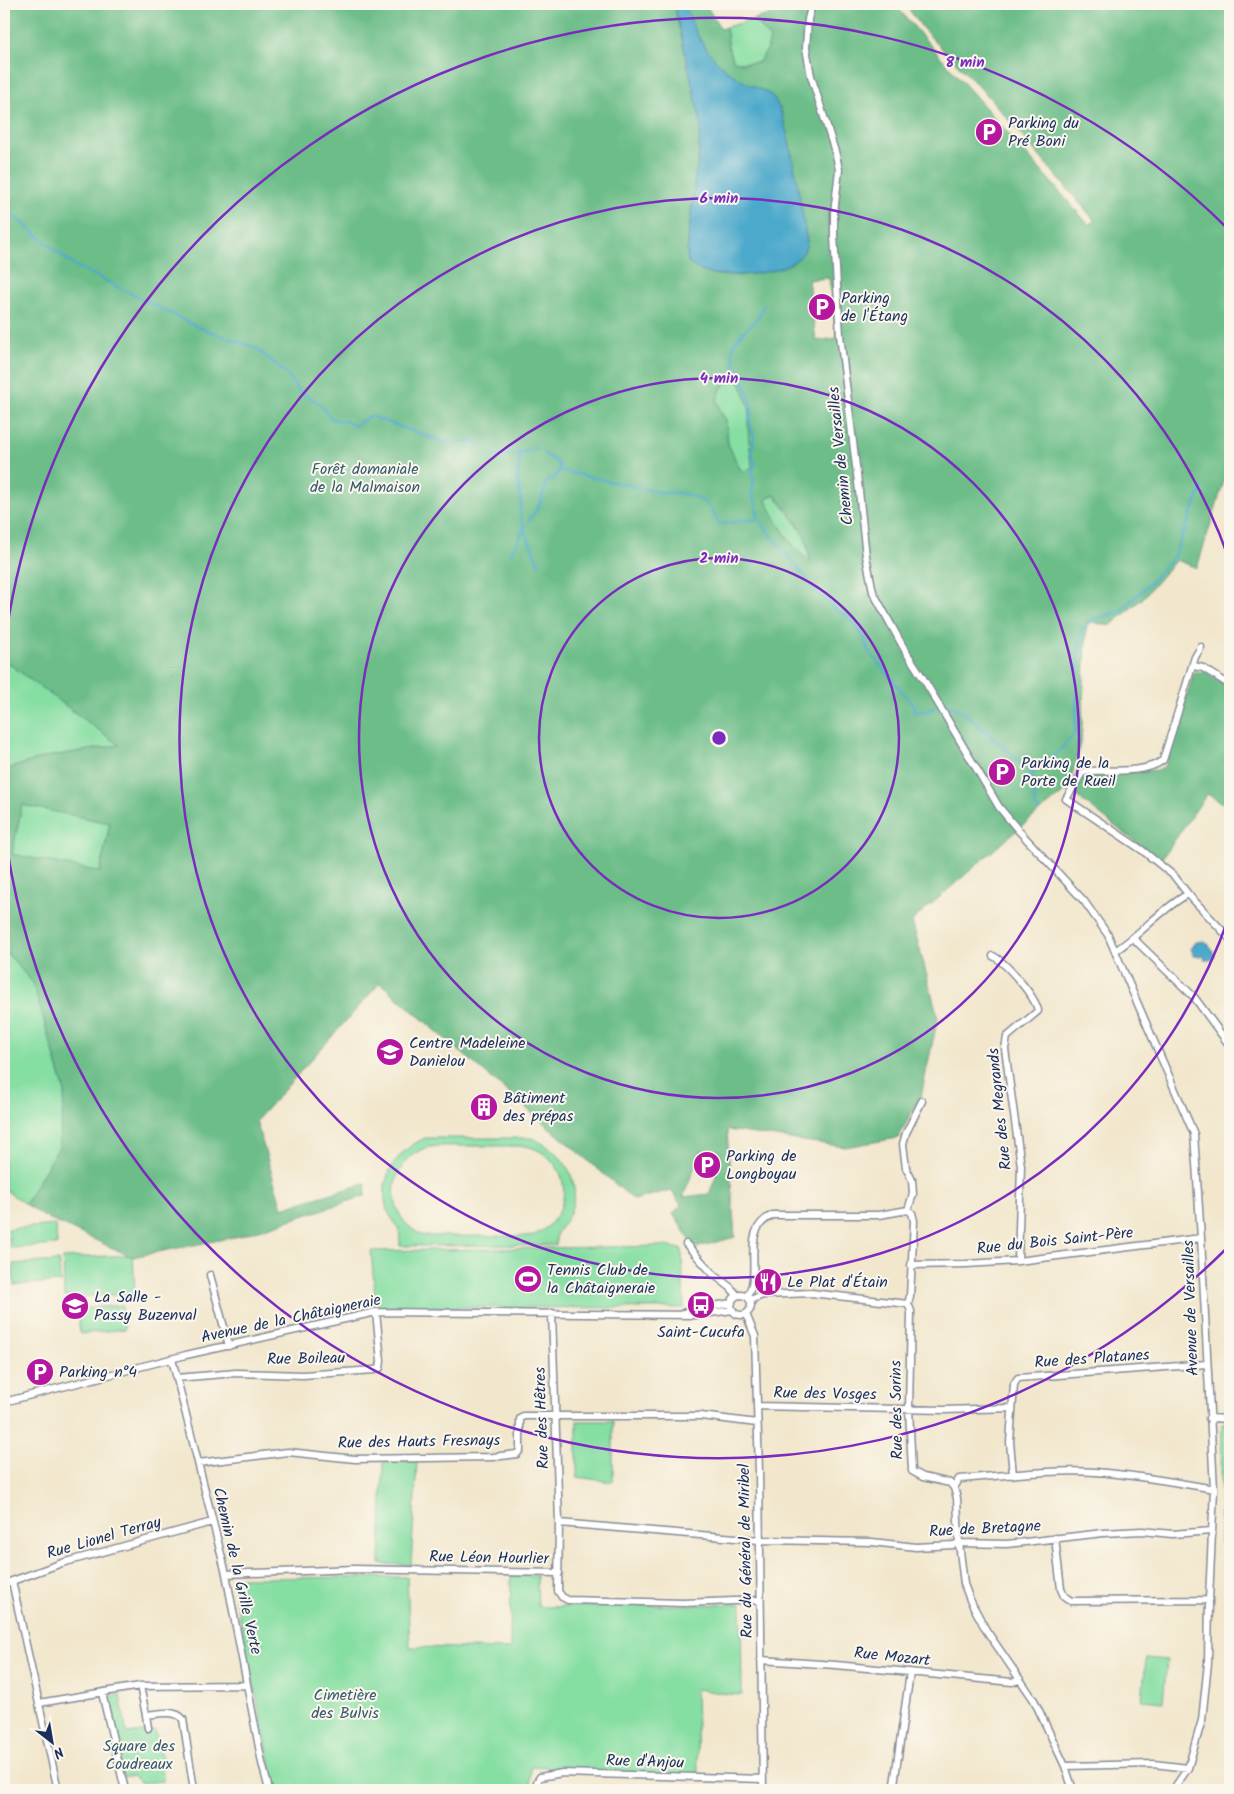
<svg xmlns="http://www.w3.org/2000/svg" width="1234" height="1794" font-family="Kalam,sans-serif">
<rect width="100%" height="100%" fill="#fbf7ec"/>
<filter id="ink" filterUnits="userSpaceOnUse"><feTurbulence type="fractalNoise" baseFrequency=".02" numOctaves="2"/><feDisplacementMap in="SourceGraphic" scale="10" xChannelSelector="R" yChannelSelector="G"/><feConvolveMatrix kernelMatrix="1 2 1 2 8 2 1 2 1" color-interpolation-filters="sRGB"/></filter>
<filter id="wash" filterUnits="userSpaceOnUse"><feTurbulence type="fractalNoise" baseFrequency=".0096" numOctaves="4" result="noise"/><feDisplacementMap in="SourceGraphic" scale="20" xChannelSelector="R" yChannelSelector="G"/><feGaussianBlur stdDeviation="1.12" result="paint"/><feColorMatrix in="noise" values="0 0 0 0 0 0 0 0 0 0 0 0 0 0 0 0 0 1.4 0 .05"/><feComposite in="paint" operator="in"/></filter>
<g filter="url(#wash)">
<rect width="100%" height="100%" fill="#f2e7cd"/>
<path fill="#85dea2" stroke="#508680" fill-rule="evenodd" d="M755 19 770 39 767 50 758 63H741L734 61 729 51 726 27Z
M732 379H739C741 382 750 408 750 412 750 416 748 420 748 424 748 438 751 453 753 467L744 472 740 469 728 444 726 420 720 411 717 400 722 387Z
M774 494 805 535 810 562C791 547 780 526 768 505L766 500Z
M4 660 119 745 46 757 4 770Z
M22 805 110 823 100 872 12 854Z
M4 952 9 955 33 983 65 1092 59 1147 25 1204 4 1189Z
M425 1138H531C560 1149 583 1177 571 1210 568 1220 561 1226 557 1233 556 1236 556 1241 556 1245L400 1246C400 1241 400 1235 399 1230 395 1222 389 1216 386 1206 379 1176 398 1150 425 1138ZM526 1146C573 1157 577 1217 532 1236H424C409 1229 397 1217 395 1199 391 1176 407 1152 430 1147 440 1145 451 1146 461 1146 482 1146 504 1146 526 1146Z
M56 1225 57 1245 10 1248 8 1229Z
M664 1246 682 1249 684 1308 376 1307 371 1251Z
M133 1255 135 1294 64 1297 63 1258Z
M59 1261 60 1282 14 1285 13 1264Z
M122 1305 125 1329 80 1334 77 1309Z
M577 1421H613V1482L577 1477Z
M1222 1423H1230V1542L1222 1541 1220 1543Z
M417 1461 411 1565 380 1564 383 1462Z
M511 1576H537L538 1607 741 1604 742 1695C727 1695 712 1691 696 1689L698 1774 548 1770 547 1767 531 1766 530 1790H276L232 1582 237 1578 407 1577 410 1647 510 1649Z
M1146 1658 1167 1660 1163 1702 1142 1700Z
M120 1695 127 1734 155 1730 162 1758 163 1781 141 1783 132 1776H123L105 1697Z"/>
<path fill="#6cbd88" stroke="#447673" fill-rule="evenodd" d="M4 4H674L701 123 698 162 695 178 687 251 688 262C695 265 704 272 712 274 731 279 779 272 795 261 802 256 805 250 807 242L788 140 781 109 732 75 711 57 691 25 685 4H705L721 29 726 27 729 51 734 61 741 63H758L767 50 770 39 755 19 789 9V4H894L1089 225 1095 221 988 96 924 30 905 4H1230V468H1228L1197 568 1176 560 1143 598 1110 626 1087 621 1081 744 1068 789 1018 829 912 921 938 1017 921 1096 898 1138 845 1147 727 1130 735 1237 695 1248 673 1214 681 1205 671 1190 634 1200 380 983 256 1121 282 1208 366 1183 365 1196 240 1236 132 1257 43 1216 25 1204 59 1147 65 1092 33 983 9 955 4 952V770L46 757 119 745 4 660ZM829 278 837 338 816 341 808 280ZM732 379H738C741 382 749 408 750 412 750 416 748 420 748 424 748 438 751 453 752 467L745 471 740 469 728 444 726 420 720 411 717 399 722 387ZM774 494C790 512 811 536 810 562 791 547 780 526 768 505L766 500ZM22 805 110 823 100 872 12 854ZM701 1151 720 1152 715 1179 709 1194 683 1197Z
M1194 672H1206L1230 688V807L1207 794 1160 861 1075 795 1076 783 1081 774 1158 770 1165 766Z"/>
<path fill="#4ca9cb" stroke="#346c94" d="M674 4H685C695 38 712 63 743 81 752 87 766 90 773 97 789 115 802 214 807 242 806 246 805 250 803 253 788 275 728 279 704 272 698 270 693 266 688 262L687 251 695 178 698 162 701 123Z
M1205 941 1211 947 1215 957 1211 960H1204L1205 956 1200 957 1194 956 1191 949 1196 942Z"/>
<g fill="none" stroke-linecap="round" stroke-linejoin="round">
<path stroke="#4ca9cb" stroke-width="2.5" d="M4 208 72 264 198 327 256 348 286 373 298 390 321 405 331 419 344 421 355 426 370 416 446 443 474 441 481 447
M763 306C758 329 735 327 732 354L735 361 733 365 735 368 743 372V378L750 400 752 412 749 419 754 438 752 451 755 465 751 475 754 479 752 494 756 503 758 519 814 588 835 609 852 620 865 639 868 650 913 705 914 712 926 711 934 708
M520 451V465L517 477 521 500 520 512 524 529 539 564
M544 453 559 464V470L663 493C678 491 697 495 709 506 713 511 716 519 719 524L758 519
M492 456 510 455 537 448
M529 520 540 504 547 481 554 478 559 470
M511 553 526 526
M943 705 951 706 960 710 973 720 1008 751 1032 774 1035 805 1038 811
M1032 774 1060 750 1075 733 1078 664 1081 630 1093 619 1118 612 1140 593 1174 556 1202 488"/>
</g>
</g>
<g filter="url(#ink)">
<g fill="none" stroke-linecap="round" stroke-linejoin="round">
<defs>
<path id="street" d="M812 4 808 19 806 48 811 76 836 155 839 170 834 213V236L840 335 859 491 866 556 873 592 906 652 923 678 999 807 1019 831 1084 901 1108 935 1194 1134 1201 1238 1214 1489 1209 1600 1208 1663 1202 1720 1188 1768 1173 1790
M1201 647 1195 657 1163 760C1146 774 1109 770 1088 771L1082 773 1066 799 1142 850 1174 876 1188 894 1230 939
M1194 666 1203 668 1230 685
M1134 939 1194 997 1230 1046
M1115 951C1141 934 1161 909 1188 894
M993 956C1005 962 1036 997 1038 1011L1007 1037 1005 1049 1021 1166 1018 1261
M922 1101 906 1133 903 1144 906 1168 912 1180 913 1194 908 1210 912 1213 914 1221 910 1296 908 1304 911 1311 909 1409 912 1471 923 1477 950 1483 954 1488 957 1498 959 1543 964 1584 970 1600 986 1630 1034 1700 1065 1766 1073 1790
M686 1244 713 1274 730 1287 737 1295
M911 1265 966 1264 1018 1261 1201 1238
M210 1275 229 1346
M731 1305a10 10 0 1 1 20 0a10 10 0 1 1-20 0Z
M747 1296C764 1271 738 1230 773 1215H879L908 1210
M750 1300 763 1295 811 1293 908 1304
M552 1313 559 1523
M683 1313 694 1309 732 1303
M746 1314 755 1336 759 1472 763 1790
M172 1359 226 1574 262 1763 269 1790
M176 1378 236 1373 303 1375 374 1370 380 1368 381 1361 376 1312
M4 1402 186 1355 376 1312 695 1315 733 1310
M757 1406 944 1410 1012 1408
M1209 1418 1230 1419
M198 1463 288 1452 355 1459 493 1457 517 1454 520 1450V1419L523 1416H701L757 1423
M1013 1475 1010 1442 1014 1384 1018 1378 1207 1364
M954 1488 959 1479C1004 1476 1050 1469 1096 1472 1136 1475 1175 1482 1214 1489
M1055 1538 1061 1589 1064 1596 1071 1601 1209 1600
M226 1574 354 1569 559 1573
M12 1581 58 1790
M4 1584 62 1563 212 1522
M760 1600 683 1603 568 1600 562 1597 558 1591 559 1523 759 1540 872 1542 916 1547 953 1545 959 1543 1007 1544 1103 1533 1142 1531 1172 1534 1212 1531
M761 1660 836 1665 1012 1682 1019 1680
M140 1686 146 1715
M102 1693 125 1790
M39 1703 140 1686 247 1685
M148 1728 146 1715C157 1714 175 1709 183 1719L194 1790
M1065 1766 1154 1764 1188 1768
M537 1790V1782L540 1777 562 1773 763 1779
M898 1790 894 1784 910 1673"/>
</defs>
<use href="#street" stroke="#868b96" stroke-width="9"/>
<use href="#street" stroke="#fff" stroke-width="6"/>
</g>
</g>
<g fill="none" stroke="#7b2cbf" stroke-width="2.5">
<circle cx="719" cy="738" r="180"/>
<circle cx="719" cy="738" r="360"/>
<path d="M1230 914A540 540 0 1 1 1230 562"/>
<path d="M1228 1247A720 720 0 0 1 4 826M4 650A720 720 0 0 1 1228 229"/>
</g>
<defs>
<symbol id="parking-disc" viewBox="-11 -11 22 22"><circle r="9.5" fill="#b5179e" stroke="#fbf7ec"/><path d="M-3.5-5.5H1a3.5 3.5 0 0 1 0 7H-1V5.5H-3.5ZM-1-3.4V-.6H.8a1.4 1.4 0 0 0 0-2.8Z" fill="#fff"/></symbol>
<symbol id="school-disc" viewBox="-11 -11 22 22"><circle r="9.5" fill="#b5179e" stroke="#fbf7ec"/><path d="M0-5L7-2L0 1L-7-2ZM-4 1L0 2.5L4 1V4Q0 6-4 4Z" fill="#fff"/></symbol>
<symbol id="building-disc" viewBox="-11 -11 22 22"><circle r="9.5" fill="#b5179e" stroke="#fbf7ec"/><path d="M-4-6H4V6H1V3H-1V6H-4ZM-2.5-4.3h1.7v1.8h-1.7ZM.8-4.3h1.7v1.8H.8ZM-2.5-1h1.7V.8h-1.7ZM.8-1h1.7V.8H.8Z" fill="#fff"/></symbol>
<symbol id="stadium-disc" viewBox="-11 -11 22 22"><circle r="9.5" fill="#b5179e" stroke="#fbf7ec"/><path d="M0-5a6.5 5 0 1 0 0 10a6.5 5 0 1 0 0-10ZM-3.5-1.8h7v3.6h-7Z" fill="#fff"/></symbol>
<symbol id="restaurant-disc" viewBox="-11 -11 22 22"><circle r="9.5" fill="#b5179e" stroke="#fbf7ec"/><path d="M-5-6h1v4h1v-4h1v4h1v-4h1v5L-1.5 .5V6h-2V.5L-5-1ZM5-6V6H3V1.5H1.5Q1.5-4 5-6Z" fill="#fff"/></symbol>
<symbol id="bus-disc" viewBox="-11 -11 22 22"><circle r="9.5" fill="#b5179e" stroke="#fbf7ec"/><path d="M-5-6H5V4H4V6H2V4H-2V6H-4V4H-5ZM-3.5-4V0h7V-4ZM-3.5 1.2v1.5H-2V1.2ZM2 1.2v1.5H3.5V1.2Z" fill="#fff"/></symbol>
</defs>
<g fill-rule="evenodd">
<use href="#parking-disc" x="973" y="116" width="32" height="32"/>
<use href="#parking-disc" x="806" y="291" width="32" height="32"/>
<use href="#parking-disc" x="986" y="756" width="32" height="32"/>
<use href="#school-disc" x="374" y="1036" width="32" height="32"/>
<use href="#building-disc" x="468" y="1091" width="32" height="32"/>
<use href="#parking-disc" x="691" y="1149" width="32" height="32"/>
<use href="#stadium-disc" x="512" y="1263" width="32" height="32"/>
<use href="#restaurant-disc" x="752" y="1266" width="32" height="32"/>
<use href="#bus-disc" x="685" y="1289" width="32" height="32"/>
<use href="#school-disc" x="59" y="1290" width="32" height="32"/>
<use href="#parking-disc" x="24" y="1356" width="32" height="32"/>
</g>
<g text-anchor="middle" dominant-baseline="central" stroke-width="4" stroke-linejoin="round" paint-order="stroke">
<g font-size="16" fill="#1b2f5e" stroke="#fbf7ec" text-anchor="start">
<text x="1008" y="123">Parking du<tspan x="1008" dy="18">Pré Boni</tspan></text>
<text x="841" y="298">Parking<tspan x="841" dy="18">de l'Étang</tspan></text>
<text x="1021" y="763">Parking de la<tspan x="1021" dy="18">Porte de Rueil</tspan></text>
<text x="409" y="1043">Centre Madeleine<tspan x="409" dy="18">Danielou</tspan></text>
<text x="503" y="1098">Bâtiment<tspan x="503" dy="18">des prépas</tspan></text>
<text x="726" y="1156">Parking de<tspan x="726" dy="18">Longboyau</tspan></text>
<text x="547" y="1270">Tennis Club de<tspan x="547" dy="18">la Châtaigneraie</tspan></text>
<text x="787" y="1282">Le Plat d'Étain</text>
<text x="94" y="1297">La Salle -<tspan x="94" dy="18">Passy Buzenval</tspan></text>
<text x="701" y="1332" text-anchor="middle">Saint-Cucufa</text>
<text x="59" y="1372">Parking n°4</text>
</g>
<g font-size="16" fill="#1b2f5e" stroke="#fbf7ec">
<text transform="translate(841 456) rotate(-96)">Chemin de Versailles</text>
<text transform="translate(1000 1109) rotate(-96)">Rue des Megrands</text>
<text transform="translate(1055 1241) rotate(-6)">Rue du Bois Saint-Père</text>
<text transform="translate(1191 1308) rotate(-92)">Avenue de Versailles</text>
<text transform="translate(291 1319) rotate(-12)">Avenue de la Châtaigneraie</text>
<text transform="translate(306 1359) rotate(-1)">Rue Boileau</text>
<text transform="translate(1092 1359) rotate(-4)">Rue des Platanes</text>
<text transform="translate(825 1394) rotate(1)">Rue des Vosges</text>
<text transform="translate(897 1410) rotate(-91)">Rue des Sorins</text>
<text transform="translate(542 1418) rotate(-92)">Rue des Hêtres</text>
<text transform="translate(419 1442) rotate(-1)">Rue des Hauts Fresnays</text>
<text transform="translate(985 1529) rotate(-3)">Rue de Bretagne</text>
<text transform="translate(104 1538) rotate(-16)">Rue Lionel Terray</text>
<text transform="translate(746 1551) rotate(-91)">Rue du Général de Miribel</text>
<text transform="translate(489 1558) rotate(1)">Rue Léon Hourlier</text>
<text transform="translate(237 1571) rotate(77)">Chemin de la Grille Verte</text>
<text transform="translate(892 1657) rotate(6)">Rue Mozart</text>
<text transform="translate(645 1762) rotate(2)">Rue d'Anjou</text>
</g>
<g font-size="16" fill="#365b6f" stroke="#fbf7ec">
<text x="365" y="469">Forêt domaniale<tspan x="365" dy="18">de la Malmaison</tspan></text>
<text x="345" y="1695">Cimetière<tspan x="345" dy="18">des Bulvis</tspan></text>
<text x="139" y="1746">Square des<tspan x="139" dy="18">Coudreaux</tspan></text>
</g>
</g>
<circle cx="719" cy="738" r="8" fill="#7b2cbf" stroke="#fbf7ec" stroke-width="2.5"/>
<g font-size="15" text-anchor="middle" font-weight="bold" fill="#7b2cbf" stroke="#fbf7ec" stroke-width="4" stroke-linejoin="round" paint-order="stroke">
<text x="965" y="67">8 min</text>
<text x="719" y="203">6 min</text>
<text x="719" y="383">4 min</text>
<text x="719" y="563">2 min</text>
</g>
<rect width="1234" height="1794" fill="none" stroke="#fbf7ec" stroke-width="20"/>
<g transform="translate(52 1742) rotate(149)" stroke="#fbf7ec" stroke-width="4" paint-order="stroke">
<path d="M0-4L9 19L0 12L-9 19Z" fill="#1b2f5e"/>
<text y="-8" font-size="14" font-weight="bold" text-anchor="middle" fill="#1b2f5e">N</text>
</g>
</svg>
